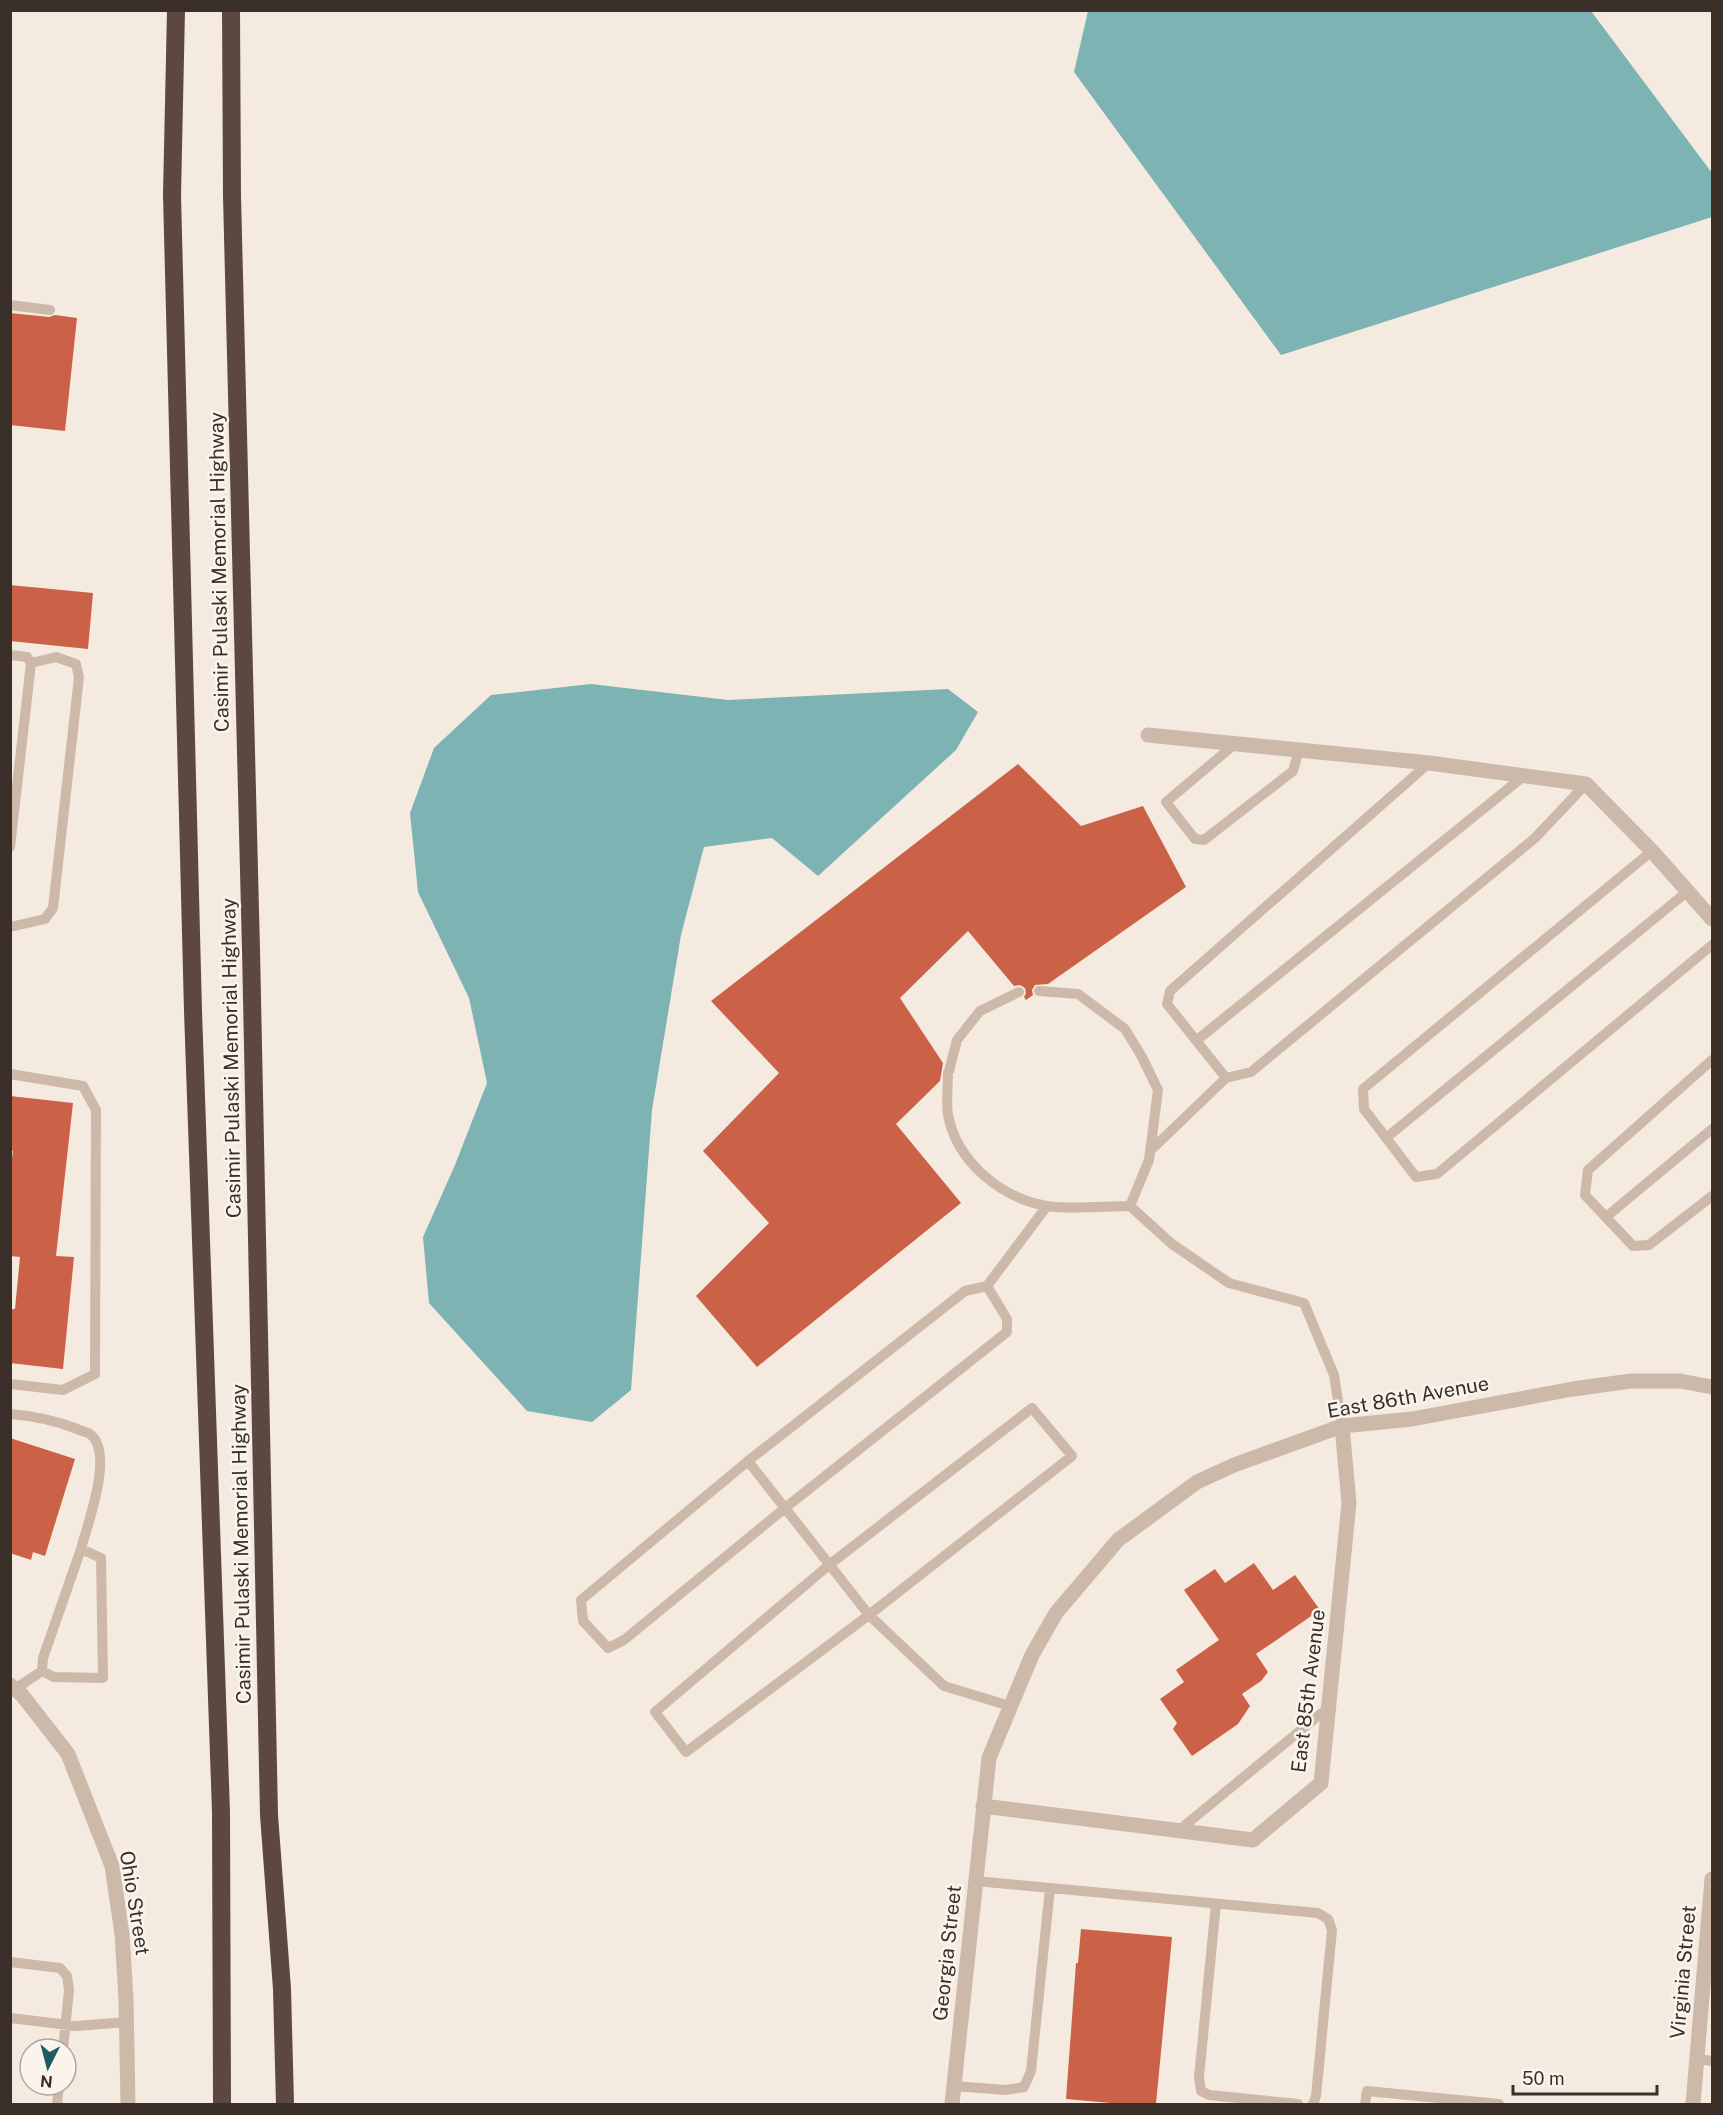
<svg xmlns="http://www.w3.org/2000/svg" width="1723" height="2115" font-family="'Public Sans',sans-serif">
<rect width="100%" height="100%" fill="#f4eae0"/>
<path fill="#7db3b3" d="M1088 11H1591L1712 173V217L1281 355 1074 72Z
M591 684 728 700 948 689 978 712 956 750 818 876 772 838 704 847 681 935 652 1110 631 1390 592 1422 527 1411 429 1303 423 1237 455 1165 487 1083 469 998 418 892 410 813 434 748 491 695Z"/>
<path fill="#cb6247" d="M10 313 49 317 55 315 77 318 65 431 10 425Z
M10 585 93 593 88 649 10 641Z
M1018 764 1081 826 1143 806 1186 887 1048 984 1035 985 1032 990 1033 995 1026 1000 1024 997 1026 993 1025 988 1020 985 1014 986 968 931 900 998 943 1063 940 1081 896 1124 961 1203 757 1367 696 1296 769 1223 703 1151 779 1073 711 1001Z
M10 1096 73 1103 56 1256 74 1257 63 1369 10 1363V1309H15L20 1257 10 1256V1171L13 1151 10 1150Z
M10 1438 75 1459 45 1556 33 1552 31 1560 10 1553Z
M1254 1563 1273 1590 1295 1575 1320 1610 1256 1654 1268 1672 1261 1681 1242 1694 1250 1706 1238 1724 1192 1756 1173 1729 1177 1723 1160 1699 1184 1682 1176 1670 1219 1640 1184 1590 1215 1569 1225 1583Z
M1081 1929 1172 1937 1156 2104H1122L1066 2099 1076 1963H1078Z"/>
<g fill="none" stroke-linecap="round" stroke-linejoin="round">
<path stroke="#cdb9aa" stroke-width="10" d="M10 305 50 310
M10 655 27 657 31 663 10 847
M1235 744 1166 802 1195 839 1204 840 1293 771 1299 750
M1429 763 1170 991 1167 1004 1226 1078 1251 1072 1535 838 1586 784
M1652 851 1363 1089 1364 1109 1416 1177 1437 1174 1712 945
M10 927 45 919 53 908 79 677 76 664 56 657 31 663
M1197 1040 1524 776
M1712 1060 1588 1170 1585 1195 1633 1246 1649 1245 1712 1196
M949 1071 957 1040 980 1011 1019 992
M948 1073C948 1086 946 1102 948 1115 957 1162 1001 1198 1047 1206 1071 1210 1105 1206 1130 1206L1149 1160 1158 1090 1142 1057 1125 1029 1078 994 1039 991
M10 1074 83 1086 96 1110 95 1374 63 1390 10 1384
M1386 1138 1688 891
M1150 1151 1226 1078
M1130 1206 1172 1244 1229 1283 1304 1303 1334 1375 1342 1426
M1606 1217 1712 1129
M987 1286 1047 1206
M1032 1408 1072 1456 869 1615 686 1752 655 1712 829 1565Z
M10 1414C35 1416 55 1420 77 1429 81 1431 87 1432 90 1434 115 1453 87 1525 81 1549
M748 1461 965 1291 987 1286 1007 1319V1332L785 1508 624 1640 608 1648 583 1621 581 1600 748 1461 869 1615 944 1686 1010 1706
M15 1689 42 1671 54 1677 103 1678 101 1558 81 1549 43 1658 42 1671
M1178 1831 1329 1707
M975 1881 1318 1913 1328 1919 1332 1930 1316 2096 1313 2104
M1216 1904 1199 2077 1201 2091 1209 2095 1298 2104
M10 1962 60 1968 67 1976 69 1990 63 2049
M10 2018 77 2026 126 2022
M1697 2059 1712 2061
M954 2086 1006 2090 1024 2087 1031 2071 1050 1888
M57 2104 59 2085
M1365 2104 1367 2091 1499 2104"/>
<path stroke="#cdb9aa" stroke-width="15" d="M1148 735 1429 763 1586 784 1652 851 1712 919
M10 1685 22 1695 68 1754 112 1866 122 1934 126 1999 128 2104
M983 1806 1253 1840 1321 1783 1349 1503 1342 1426
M952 2104 989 1758 1032 1655 1056 1613 1118 1540 1197 1482 1234 1465 1342 1426 1412 1419 1573 1389 1631 1381H1680L1712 1387
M1693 2104 1712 1879"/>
<path stroke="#5c4841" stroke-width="18" d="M176 10 172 195 193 1011 221 1812 222 2104
M231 10 232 196 251 950 269 1815 282 1989 285 2104"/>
</g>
<g text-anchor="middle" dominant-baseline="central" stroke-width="5" stroke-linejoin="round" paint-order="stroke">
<g font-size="20" fill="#3b2f2a" stroke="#fbf4ed">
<text transform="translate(219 572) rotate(-91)">Casimir Pulaski Memorial Highway</text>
<text transform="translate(231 1058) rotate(-91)">Casimir Pulaski Memorial Highway</text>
<text transform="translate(1408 1397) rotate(-10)">East 86th Avenue</text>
<text transform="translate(241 1544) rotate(-91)">Casimir Pulaski Memorial Highway</text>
<text transform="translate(1308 1691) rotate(-83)">East 85th Avenue</text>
<text transform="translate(135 1903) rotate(81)">Ohio Street</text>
<text transform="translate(947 1953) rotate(-84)">Georgia Street</text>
<text transform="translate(1683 1972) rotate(-85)">Virginia Street</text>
</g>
</g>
<rect width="1723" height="2115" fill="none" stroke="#3b2f2a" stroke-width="24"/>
<g transform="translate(48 2067) rotate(186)"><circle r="28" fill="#fbf4ed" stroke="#aea59f" stroke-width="1.5"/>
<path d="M0-4.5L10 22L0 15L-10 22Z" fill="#1d5d5f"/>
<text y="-9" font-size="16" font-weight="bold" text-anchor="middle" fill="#3b2f2a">N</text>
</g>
<path d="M1513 2085v9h144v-9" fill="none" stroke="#3b2f2a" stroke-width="3"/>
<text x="1522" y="2085" font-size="18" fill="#3b2f2a" stroke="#fbf4ed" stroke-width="4.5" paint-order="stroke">50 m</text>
</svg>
